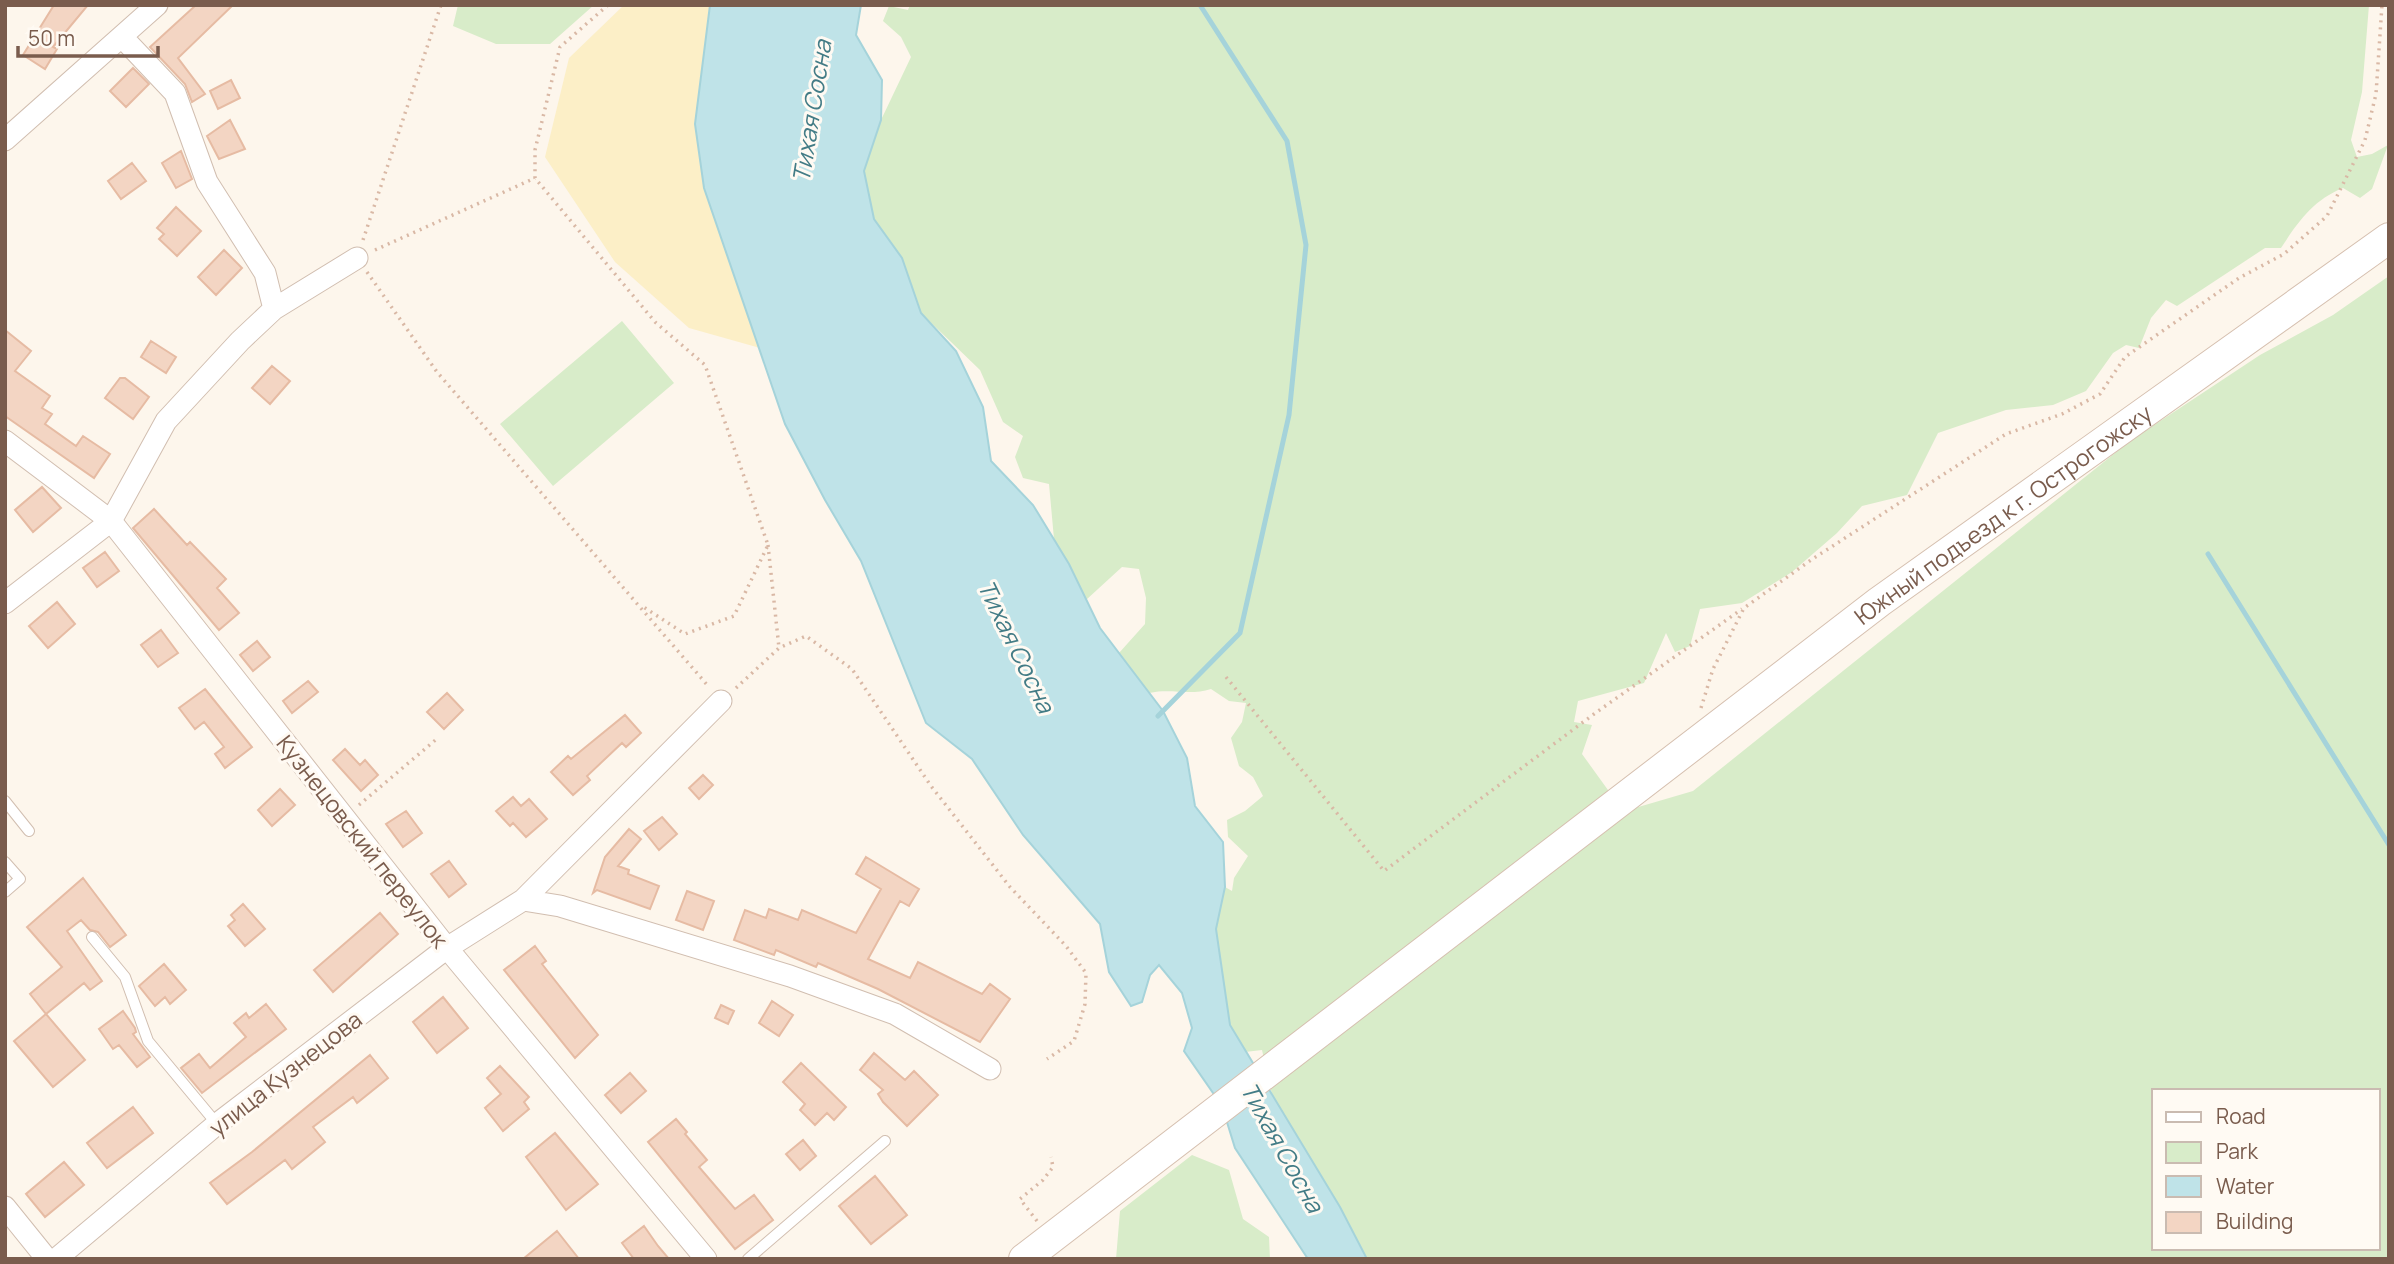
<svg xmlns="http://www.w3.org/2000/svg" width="2394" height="1264" font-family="Manrope,sans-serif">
<rect width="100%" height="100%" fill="#fdf6ec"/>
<path fill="#d8ecc9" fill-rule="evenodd" d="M458 5H594L550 44H496L453 26Z
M910 5H2369L2362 92 2351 140 2357 157 2372 154 2388 145 2372 189 2360 198 2343 188C2313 200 2298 222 2281 248H2265L2177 306 2166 300 2151 318 2139 348 2126 345 2113 353 2086 391 2053 405 2006 410 1938 433 1907 495 1862 506 1837 533 1792 572 1742 603 1700 609 1690 646 1675 652 1666 633 1644 683 1578 701 1574 722 1592 725 1582 754 1626 815 1635 808 1693 791 2130 441 2260 355 2333 315 2389 276V1259H1367L1340 1207 1273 1099 1262 1050 1245 1052 1230 1025 1216 929 1225 887 1232 891 1234 878 1248 856 1228 837 1227 820 1245 811 1263 796 1253 777 1239 766 1231 738 1242 722 1246 703 1229 701 1211 689C1189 696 1172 688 1149 693L1119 653 1145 624 1146 598 1139 569 1122 567 1086 600 1054 539 1049 484 1023 478 1015 457 1023 436 1003 422 980 370 921 313 902 258 874 219 864 171 881 120 911 57 901 37 883 21 889 6 908 10ZM2154 1091H2378V1248H2154Z
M622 321 674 383 553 486 500 424Z
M1192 1155 1229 1170 1243 1219 1269 1237 1270 1259H1116L1120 1211Z"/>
<path fill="#fcefc7" d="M624 5H710L695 124 704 188 760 348 689 328 615 262 545 157 569 58Z"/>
<path fill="#bfe3e8" stroke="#a5d3da" stroke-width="2" d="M710 5H861L856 35 882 80 881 120 864 171 874 219 902 258 921 313 956 351 983 407 991 461 1033 505 1069 564 1100 628 1163 711 1187 758 1195 806 1223 842 1225 887 1216 929 1230 1025 1340 1207 1367 1259H1308L1235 1148 1222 1106 1184 1051 1192 1028 1182 993 1159 965 1150 975 1142 1002 1131 1006 1109 972 1100 924 1023 835 972 759 926 723 861 561 825 500 785 424 704 188 695 124Z"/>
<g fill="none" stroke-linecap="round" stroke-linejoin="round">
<path stroke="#a5d3da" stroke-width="5" d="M2208 554 2389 845
M1158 716 1240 633 1289 415 1306 245 1287 141 1200 5"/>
</g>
<path fill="#f3d5c3" stroke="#e6bba3" stroke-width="2" d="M54 5H88L53 47 57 49 45 69 23 55Z
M196 5H233L178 58 205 94 192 102 185 84 150 47Z
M133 68 149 84 126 107 110 91Z
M231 80 240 98 218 109 210 91Z
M230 120 245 149 219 159 207 136Z
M181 151 192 179 176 188 162 163Z
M132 163 146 181 121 199 108 181Z
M176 207 201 231 177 256 159 239 164 234 157 228Z
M224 250 242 268 216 295 198 277Z
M5 330 31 351 15 371 50 396 42 408 52 414 45 424 76 446 83 436 110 454 94 478 5 416Z
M151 341 176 357 166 373 141 357Z
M272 366 290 381 270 404 252 388Z
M120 378H125L149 397 133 419 105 398Z
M42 487 61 508 33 532 15 510Z
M154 509 187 545 190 542 226 579 217 588 239 613 219 630 133 528Z
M105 552 119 571 97 587 83 568Z
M57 602 75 624 48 648 29 626Z
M161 630 178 653 158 667 141 645Z
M257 641 270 657 253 671 240 655Z
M308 681 318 692 292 713 283 701Z
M205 689 252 747 225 768 215 754 224 747 204 722 195 729 179 708Z
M447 693 463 710 444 729 427 712Z
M625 715 641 733 626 747 622 743 587 776 590 780 573 795 551 772 568 756 571 759Z
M345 749 360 765 365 760 378 775 361 791 333 760Z
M703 775 713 785 699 799 689 788Z
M280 789 295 805 272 826 258 810Z
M513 797 521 806 529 799 547 819 526 837 513 823 510 826 496 811Z
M406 811 422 833 403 847 386 824Z
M662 817 677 834 659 850 644 831Z
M629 829 641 839 618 866 629 870 628 874 659 886 650 909 597 890 593 893 605 857Z
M866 857 919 889 909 906 900 901 868 959 910 978 918 962 982 994 990 984 1010 999 980 1042 878 989 818 963 816 967 776 950 774 955 734 940 745 910 766 918 769 909 798 920 802 910 856 933 881 889 856 874Z
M449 861 466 884 449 897 431 874Z
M83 878 126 935 110 947 98 932 90 930 81 920 67 931 102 981 90 990 84 983 46 1014 30 994 62 967 27 927Z
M687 891 714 901 703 930 676 920Z
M243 904 265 929 245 946 228 926 235 920 231 915Z
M380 913 398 934 333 992 314 970Z
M535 946 546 961 542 964 598 1035 575 1058 504 970Z
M164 964 186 990 170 1004 165 997 155 1006 139 986Z
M443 997 468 1028 437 1053 413 1022Z
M772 1001 793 1015 779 1036 759 1023Z
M266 1004 286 1029 202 1093 181 1068 199 1054 210 1068 246 1037 234 1023 246 1013 249 1018Z
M721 1005 734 1011 728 1024 715 1018Z
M123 1011 135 1028 136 1032 133 1034 150 1057 137 1067 119 1045 113 1049 99 1029Z
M46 1014 85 1060 53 1087 14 1041Z
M874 1053 905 1080 914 1071 938 1095 907 1126 883 1102 878 1094 883 1090 860 1070Z
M370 1055 388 1078 357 1103 353 1097 313 1127 325 1142 292 1169 285 1160 227 1204 210 1183 252 1152Z
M801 1063 846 1107 834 1120 827 1113 815 1125 800 1110 805 1104 783 1082Z
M500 1066 529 1097 524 1102 529 1109 503 1131 485 1108 501 1094 487 1078Z
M630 1073 646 1091 621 1113 605 1095Z
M133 1107 153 1133 107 1168 87 1143Z
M676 1119 687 1132 685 1134 707 1160 699 1167 735 1209 754 1195 773 1220 735 1249 648 1142Z
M555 1133 598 1184 566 1210 526 1157Z
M803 1140 816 1156 800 1170 786 1154Z
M64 1162 84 1185 45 1217 26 1194Z
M875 1176 907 1215 871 1244 839 1206Z
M644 1226 658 1246 669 1259H634L622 1243Z
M557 1231 579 1259H523Z"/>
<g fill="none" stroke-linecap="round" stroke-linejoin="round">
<defs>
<path id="service" d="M5 801 29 831
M5 862 20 879 5 892
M92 937 125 977 148 1041 217 1124
M748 1259 885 1141"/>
<path id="minor" d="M123 38 175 93 207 182 265 273 274 309
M5 140 157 5
M5 441 111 521 447 948 706 1259
M5 603 111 521 166 421 240 341 274 309 357 258
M523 900 560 906 790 976 895 1014 990 1069
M5 1207 47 1259
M56 1259 217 1124 447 948 523 900 721 701"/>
<g id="secondary">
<path id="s1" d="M1024 1259 1879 602 2389 238"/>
</g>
</defs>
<use href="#service" stroke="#d1beb0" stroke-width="12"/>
<use href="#minor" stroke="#d1beb0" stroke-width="23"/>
<use href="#secondary" stroke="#d6c0b0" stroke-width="32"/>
<path stroke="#d9b8a5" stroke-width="3.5" stroke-dasharray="2 5" stroke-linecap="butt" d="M608 5 560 47 535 150V178L655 322 705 365 768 545 734 616 685 634 642 606
M363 240 441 5
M375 250 535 178
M367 272 437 372 709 687
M768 545 779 648
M1226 677 1384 871 1594 714 1742 609
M736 688 779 648 806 636 852 669 931 786 1010 887 1066 946 1086 973 1085 1004 1074 1041 1047 1059
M1701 708 1713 669 1744 608 1811 560 2006 434 2062 414 2100 394 2125 357 2239 278 2284 254 2327 216 2365 140 2376 94 2382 5
M359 805 439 737
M1037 1221 1020 1199 1043 1180 1053 1167 1051 1157"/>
<use href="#service" stroke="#fff" stroke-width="10"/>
<use href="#minor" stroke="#fff" stroke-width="21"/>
<use href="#secondary" stroke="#fff" stroke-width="30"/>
</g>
<g text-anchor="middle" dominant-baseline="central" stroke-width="6" stroke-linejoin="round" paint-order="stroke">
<g font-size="23" fill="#7a5c4d" stroke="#fffaf3">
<text stroke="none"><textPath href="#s1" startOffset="1230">Южный подъезд к г. Острогожску</textPath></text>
<text transform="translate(363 841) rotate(52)">Кузнецовский переулок</text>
<text transform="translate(285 1073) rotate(-38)">улица Кузнецова</text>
</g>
<g font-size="24" font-style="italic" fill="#437c86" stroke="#fffaf3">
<text transform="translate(811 111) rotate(-81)">Тихая Сосна</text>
<text transform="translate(1017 646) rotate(64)">Тихая Сосна</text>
<text transform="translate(1283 1147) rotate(61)">Тихая Сосна</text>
</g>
</g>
<rect width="2394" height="1264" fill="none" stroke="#7a5c4d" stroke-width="14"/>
<rect x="2152" y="1089" width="228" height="161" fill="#fffaf3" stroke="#cabbb1" stroke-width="2"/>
<rect x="2166" y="1112" width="35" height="10" fill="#ffffff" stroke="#cabbb1" stroke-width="2"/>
<text x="2216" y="1124" font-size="21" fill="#7a5c4d">Road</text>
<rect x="2166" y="1142" width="35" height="21" fill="#d8ecc9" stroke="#cabbb1" stroke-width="2"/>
<text x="2216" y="1159" font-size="21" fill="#7a5c4d">Park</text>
<rect x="2166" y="1176" width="35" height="21" fill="#bfe3e8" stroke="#cabbb1" stroke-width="2"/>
<text x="2216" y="1194" font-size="21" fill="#7a5c4d">Water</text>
<rect x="2166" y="1212" width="35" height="21" fill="#f3d5c3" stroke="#cabbb1" stroke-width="2"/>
<text x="2216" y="1229" font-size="21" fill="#7a5c4d">Building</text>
<path d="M18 46v10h140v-10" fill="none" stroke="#7a5c4d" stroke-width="3.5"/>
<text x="28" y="46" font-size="21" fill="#7a5c4d" stroke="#fffaf3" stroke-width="5" paint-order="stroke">50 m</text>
</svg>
